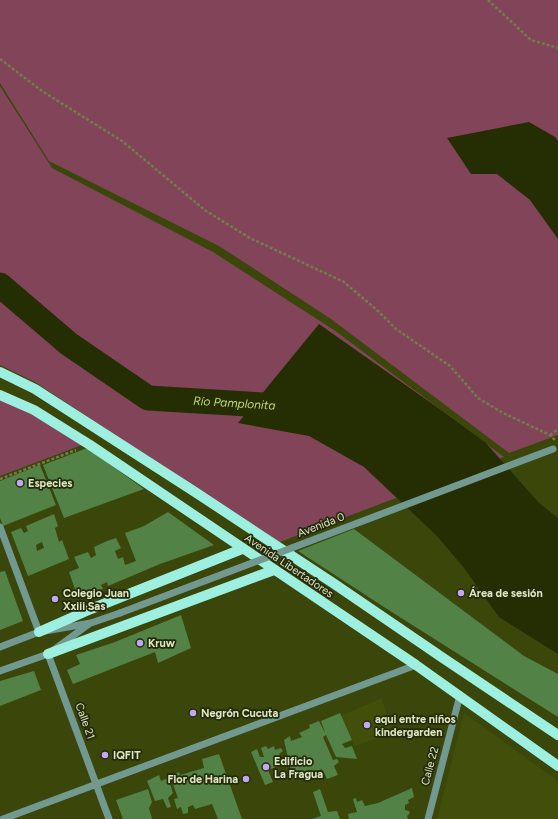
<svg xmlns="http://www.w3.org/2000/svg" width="558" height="819" font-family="Figtree,sans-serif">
<rect width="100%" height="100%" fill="#3b460b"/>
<path fill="#424f0b" d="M382 698 391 733 355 746 341 716Z
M464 713 558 781V819H437Z"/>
<path fill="#814459" d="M0 0H558V435L509 453 331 319 219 246 49 161 0 83Z
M0 86 52 168 213 252 334 330 504 457 280 542 130 445 35 382 0 365Z
M0 398 33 413 82 445 0 476Z"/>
<path fill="#252d03" d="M529 122 555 137 558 141V239L530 200 497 174H471L447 138Z
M319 324 441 410 486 443 539 503 558 518V654L499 617 464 568 436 535 364 467 309 436 238 423Z"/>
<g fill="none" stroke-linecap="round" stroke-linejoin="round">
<path stroke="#252d03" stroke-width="25" id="s1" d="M0 285 69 344 148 398 280 406 287 410"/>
</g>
<path fill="#528246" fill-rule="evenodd" d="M87 448 144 489 64 518 43 465Z
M40 465 56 505 3 526 0 518V481Z
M168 512 214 545 160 564 108 586 107 582 101 585 103 589 78 598 69 572 79 568 74 557 88 552 91 558 96 555 94 547 107 541 116 538 121 548 115 551 118 559 123 557 125 565 136 561 125 533 144 526Z
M54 514 58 526 55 528 59 542 62 540 69 559 28 576 11 532 21 528 24 533 28 531 26 526ZM42 542 44 548 37 551 36 545Z
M354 529 524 656 558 674V717L387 609 298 551Z
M5 571 23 621 0 630V572Z
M181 615 191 648 158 663 155 652 73 684 67 670 80 664 76 655 115 642Z
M34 671 41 690 0 706V681Z
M340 713 352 740 342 744 345 748 352 746 357 759 336 757 326 735 323 737 333 760 337 759 339 762 334 766 338 775 327 779 322 769 293 780 284 740 290 736 291 741 302 737 299 733 310 728 309 725 319 721 325 733 321 721Z
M266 746 268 749 274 746 275 750 281 748 283 751 279 754 283 764 268 770 273 782 265 785 251 752 257 749 260 757H264L261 748Z
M219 754 242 819H218L212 804 195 809 193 805 188 807V813L183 814 181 807 177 809 174 799 178 798 170 776 179 772 180 775 204 768 202 759Z
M159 775 161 781 168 778 173 793 168 798 171 807 167 808 163 799 155 801 147 781Z
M412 788 414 797 408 800 409 803 405 805V810L409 811 410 813 407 816 408 819H349L348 814 357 812 353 799 356 798 357 802 362 800 365 806 378 803Z
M148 789 152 802 149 808 152 819H123L116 800Z
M320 789 328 812 337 811 340 819H312L321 816 313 792Z"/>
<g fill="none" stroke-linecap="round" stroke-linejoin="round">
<path stroke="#727d4a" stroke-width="2.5" stroke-dasharray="3 2" stroke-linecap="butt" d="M488 0 531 40 558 48
M0 59 42 91 122 141 206 211 250 238 344 282 378 311 396 329 450 366 478 398 503 413 550 435 555 440
M550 435 558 429
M0 479 76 450"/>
<path stroke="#719990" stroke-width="7" d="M0 527 39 632
M0 647 39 632 91 623 120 613
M48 654 109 819
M0 671 48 654 89 624
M3 819 416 665
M428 819 460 695"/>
<path stroke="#9df0df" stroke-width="10" d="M0 372 35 389 195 492 333 583 443 658 558 735
M0 395 34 410 90 445 416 665 558 766
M39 632 91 609 242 549
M48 654 274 570"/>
<path stroke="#719990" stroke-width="7" d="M120 613 553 449"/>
</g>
<g fill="#c2a8f3" stroke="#242a0b" stroke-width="1.5">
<circle cx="20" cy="483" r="4"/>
<circle cx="461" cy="593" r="4"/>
<circle cx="55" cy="599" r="4"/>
<circle cx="140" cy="643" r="4"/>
<circle cx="193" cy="713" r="4"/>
<circle cx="367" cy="725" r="4"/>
<circle cx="105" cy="755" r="4"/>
<circle cx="266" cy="767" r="4"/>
<circle cx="246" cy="779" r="4"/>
</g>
<g text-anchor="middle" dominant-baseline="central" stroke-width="3.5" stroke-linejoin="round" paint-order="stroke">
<g font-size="11" font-weight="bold" fill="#dde7c2" stroke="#242a0b" text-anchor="start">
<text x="28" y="483">Especies</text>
<text x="63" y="593">Colegio Juan<tspan x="63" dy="13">Xxiii Sas</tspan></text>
<text x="469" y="593">Área de sesión</text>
<text x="148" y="643">Kruw</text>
<text x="201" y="713">Negrón Cucuta</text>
<text x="375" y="719">aqui entre niños<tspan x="375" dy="13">kindergarden</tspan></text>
<text x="113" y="755">IQFIT</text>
<text x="274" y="761">Edificio<tspan x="274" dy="13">La Fragua</tspan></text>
<text x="238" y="779" text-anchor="end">Flor de Harina</text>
</g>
<g font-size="11" fill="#dde7c2" stroke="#242a0b">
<text transform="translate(321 525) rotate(-21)">Avenida 0</text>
<text transform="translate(289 566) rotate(34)">Avenida Libertadores</text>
<text transform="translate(85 721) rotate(70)">Calle 21</text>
<text transform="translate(430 766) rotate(-75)">Calle 22</text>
</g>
<g font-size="12" font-style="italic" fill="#c2d971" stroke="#242a0b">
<text stroke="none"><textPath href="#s1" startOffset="273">Río Pamplonita</textPath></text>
</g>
</g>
</svg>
